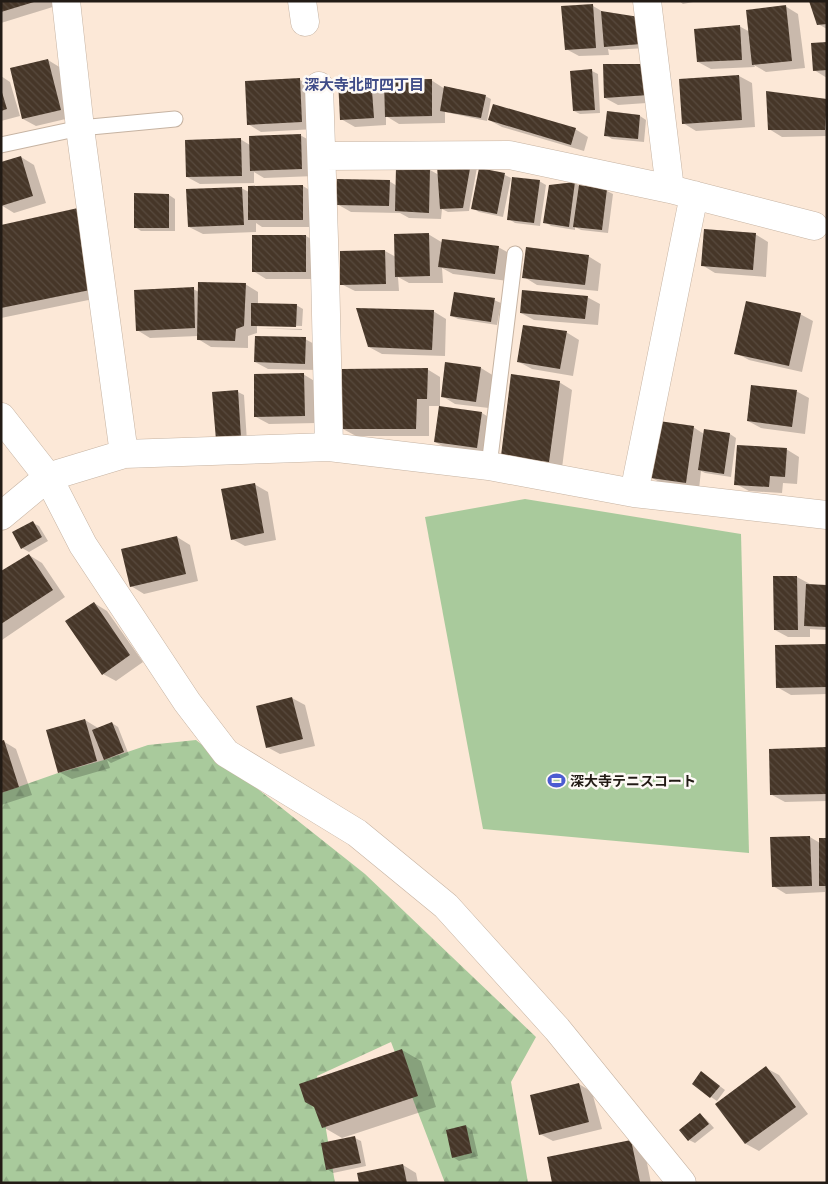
<svg xmlns="http://www.w3.org/2000/svg" width="828" height="1184" font-family="Arial,'Noto Sans JP',sans-serif">
<defs>
<pattern id="forest-firs" width="22" height="20" patternUnits="userSpaceOnUse" patternTransform="scale(1.25)"><rect width="22" height="20" fill="#a9ca9c"/><path d="M5 1l3.5 6h-7zM16 11l3.5 6h-7z" fill="#91ad86"/></pattern>
<pattern id="building-back-hatch" width="6" height="6" patternUnits="userSpaceOnUse" patternTransform="scale(1.25)"><rect width="6" height="6" fill="#463628"/><path d="M-1 5l2 2M0 0l6 6M5-1l2 2" fill="none" stroke="#584a3e"/></pattern>
</defs>
<rect width="100%" height="100%" fill="#fce8d7"/>
<path fill="#a9ca9c" d="M525 499 741 534 749 853 483 829 425 517Z"/>
<path fill="url(#forest-firs)" d="M196 740 365 874 536 1037 511 1082 528 1183H445L391 1042 317 1076 335 1183H1V793L58 773 104 760 148 745Z"/>
<path fill="#0003" d="M1 1H55L56 6 1 23Z
M679 1H698L683 4Z
M827 1V29L818 24Z
M593 6 605 13 647 48 611 50 608 49 609 55 579 56 566 49 563 7Z
M785 6 798 14 805 68 766 72 754 65 755 67 711 69 698 62 739 26 750 32Z
M827 43V78L814 70Z
M48 60 61 68 74 117 36 126 23 119Z
M604 65 661 102 618 105 605 98Z
M592 71 598 74 600 113 580 114 574 111Z
M1 76 10 82 20 116 1 121Z
M739 76 752 83 755 127 696 131 683 123Z
M371 78 386 87 431 80 445 89 485 96 491 99 487 121 445 112V123L399 124 386 116V125L355 127 341 119Z
M300 80 313 87 315 129 261 132 248 124 246 82Z
M827 100V136L782 137 769 129Z
M640 116 646 120 644 142 612 139 606 135Z
M489 120 575 129 588 137 584 151 502 127Z
M300 135 314 143 315 176 264 178 254 172V183L200 184 187 177 240 139 250 145Z
M21 157 34 165 46 203 14 213 1 205Z
M438 167 477 168 469 211 448 212 442 209 441 219 409 218 400 213 351 212 337 204 389 181 397 186 430 170 439 175Z
M480 170 505 175 511 178 503 217 479 212 472 208Z
M539 181 546 185 540 226 515 223 509 219Z
M575 183 581 187 607 191 613 194 608 233 581 230 575 227V230L551 226 545 222Z
M303 186 316 194V227H262L256 223V232L203 234 189 227 241 188 249 192Z
M135 195H169L175 199V231H141L135 227Z
M1 226 108 296 1 318Z
M428 234 443 243 498 247 511 254 508 281 453 274 442 268 443 283H409L398 277 399 291H355L341 284V252L385 251 396 257Z
M755 234 768 242 766 277 715 273 702 265Z
M306 236 319 244V279H266L253 271Z
M588 256 601 264 598 291 537 285 524 277Z
M245 284 258 292V304L296 305 303 309 302 326 257 325V328L302 329V330L257 328V333L248 336V348L211 347 198 339V336L150 338 137 330 193 289 199 292Z
M587 297 600 304 598 325 534 320 521 313Z
M494 300 501 303 497 325 458 319 452 316Z
M433 311 446 319 445 356 382 354 369 347Z
M800 314 813 321 802 372 749 360 736 353Z
M566 332 579 340 573 376 532 369 519 362Z
M305 339 318 346V370L268 369 255 362Z
M481 368 494 376 489 408 455 404 442 396Z
M427 369 440 377V406H429V436H356L343 429Z
M303 374 316 382 317 423 269 424 256 417Z
M559 382 572 390 562 468 515 463Z
M796 391 809 398 805 434 761 428 748 421Z
M238 392 244 395 247 442 223 443Z
M482 413 495 421 490 455 448 449 435 442Z
M693 427 704 434H730L736 438 731 477 705 473 701 471 699 489 665 485 652 478Z
M786 449 799 457 797 484 783 483 782 493 749 491 736 484Z
M254 484 268 492 276 540 245 546 232 539Z
M33 523 39 526 48 541 29 552 22 548Z
M177 537 190 545 198 581 144 594 131 586Z
M29 555 42 563 65 597 2 640 1 573Z
M797 577 810 584 827 586V630L810 629V637H788L775 630Z
M94 603 107 611 143 662 116 681 103 674Z
M827 645V694L791 695 777 687Z
M292 698 305 705 315 746 280 754 267 747Z
M85 720 98 728 112 723 118 727 129 755 111 763 107 760 110 768 72 779 59 772Z
M3 741 16 749 32 795 1 805V742Z
M827 749V801L785 802 772 795Z
M810 837 820 843 827 839V889L825 888V892L786 894 773 886Z
M402 1050 421 1061 436 1107 342 1138 323 1127 316 1107Z
M766 1068 779 1075 808 1114 759 1151 746 1144Z
M702 1073 725 1090 717 1101 711 1097Z
M579 1084 592 1092 602 1129 553 1141 540 1134Z
M700 1115 706 1119 714 1128 695 1143 689 1140Z
M466 1126 472 1130 478 1156 459 1161 453 1157Z
M355 1138 361 1141 366 1166 333 1173 327 1169Z
M631 1141 644 1148 651 1183H553Z
M403 1165 416 1173 418 1183H360Z"/>
<path fill="url(#building-back-hatch)" d="M1 1H34V2L1 12Z
M809 1H827V24L817 25Z
M593 4 596 48 565 50 561 6Z
M786 5 792 61 752 65 746 10Z
M601 11 639 17 641 44 604 47Z
M740 25 742 60 697 62 694 29Z
M827 42V70L813 71 811 43Z
M48 59 61 110 22 119 10 68Z
M603 64H646L649 95 604 98Z
M592 69 595 110 573 111 570 71Z
M739 75 742 120 682 124 679 79Z
M371 77 374 118 340 120 338 79Z
M300 78 302 122 247 125 245 81Z
M432 79V116L385 117 384 80Z
M444 86 486 95 481 118 440 111Z
M1 89 7 109 1 111Z
M766 91 827 99 825 130H768Z
M493 104 576 128 571 145 488 120Z
M607 111 640 115 638 139 604 136Z
M301 134 302 169 250 171 249 136Z
M241 138 242 176 186 177 185 140Z
M21 156 33 196 1 206V162Z
M471 163 463 208 440 209 437 166Z
M396 167 430 169 429 213 395 211Z
M479 168 505 173 497 214 471 209Z
M512 177 540 180 534 223 507 220Z
M337 179 390 180 389 206 336 205Z
M575 182 569 227 543 223 549 185Z
M303 185V220H248V186Z
M579 185 607 189 602 230 573 227Z
M242 187 244 225 188 227 186 189Z
M134 193 169 194V228H134Z
M78 208 95 289 1 308V225Z
M704 229 756 233 753 270 701 266Z
M429 233 430 276 395 277 394 234Z
M252 235H306V272H252Z
M442 239 499 246 495 274 438 267Z
M526 247 589 255 585 285 522 278Z
M385 250 386 284 340 285V251Z
M198 282 246 283 244 326 236 329 235 341 197 340Z
M194 287 195 328 136 331 134 290Z
M522 290 588 296 585 319 520 313Z
M454 292 495 298 491 322 450 316Z
M746 301 801 313 789 366 734 354Z
M251 303 297 304 296 327 251 326Z
M356 308 434 310 432 350 368 347Z
M523 325 567 331 560 369 517 362Z
M255 336 306 337 305 364 254 362Z
M445 362 481 367 476 402 441 397Z
M428 368 427 399H417L416 429H342V369Z
M304 373 305 416 254 417V374Z
M511 374 560 381 549 462 501 456Z
M751 385 797 390 792 427 747 421Z
M238 390 241 438 216 440 212 392Z
M439 406 482 412 477 448 434 442Z
M659 421 694 426 686 483 651 478Z
M704 429 730 433 724 474 698 470Z
M737 445 787 448 785 477 770 476 769 487 734 485Z
M255 483 264 533 231 540 221 489Z
M33 521 42 537 21 549 12 532Z
M177 536 186 574 130 587 121 549Z
M29 554 53 590 1 624V571Z
M773 576H797L798 630H774Z
M806 584 827 585V627L804 626Z
M94 602 130 655 102 675 65 621Z
M827 644V687L776 688 775 645Z
M292 697 303 739 266 748 256 706Z
M85 719 97 761 58 773 46 730Z
M112 722 124 752 104 760 92 730Z
M4 740 19 787 1 793V741Z
M827 747V794L770 795 769 749Z
M810 836 812 886 772 887 770 837Z
M819 838H827V886H819Z
M402 1049 418 1096 322 1128 314 1107 305 1102 299 1084Z
M766 1066 796 1107 745 1144 715 1104Z
M701 1071 720 1086 710 1098 692 1084Z
M579 1083 589 1122 539 1135 530 1095Z
M700 1113 709 1124 688 1141 679 1130Z
M466 1125 472 1153 452 1158 446 1130Z
M355 1136 361 1163 326 1170 321 1143Z
M631 1140 640 1182 552 1183 547 1157Z
M403 1164 407 1183H359L357 1173Z"/>
<g fill="none" stroke-linecap="round" stroke-linejoin="round">
<defs>
<path id="service" d="M1 145 80 128 175 119
M489 466 515 254"/>
<path id="minor" d="M66 1 80 128 124 454
M302 1 305 22
M647 1 670 189
M319 86 325 270 329 447
M322 156 509 155 670 189 814 226
M1 417 48 477 83 545 187 702 226 753 357 833 446 906 557 1029 682 1183
M634 493 694 195
M1 516 48 477 124 454 329 447 489 466 634 493 827 515"/>
</defs>
<use href="#service" stroke="#c6b3a2" stroke-width="17"/>
<use href="#minor" stroke="#c6b3a2" stroke-width="29"/>
<use href="#service" stroke="#fff" stroke-width="15"/>
<use href="#minor" stroke="#fff" stroke-width="28"/>
</g>
<defs>
<symbol id="stadium-bare" viewBox="-9 -9 18 18"><path d="M0-5a6.5 5 0 1 0 0 10a6.5 5 0 1 0 0-10ZM-3.5-1.8h7v3.6h-7Z" fill="#4c5bd1" stroke="#fdf9f5" stroke-width="2.5" paint-order="stroke"/></symbol>
</defs>
<g fill-rule="evenodd">
<use href="#stadium-bare" x="544" y="768" width="25" height="25"/>
</g>
<g text-anchor="middle" dominant-baseline="central" stroke-width="5" stroke-linejoin="round" paint-order="stroke">
<g font-size="14" font-weight="bold" fill="#221b15" stroke="#fdf9f5" text-anchor="start">
<text x="570" y="781">深大寺テニスコート</text>
</g>
<g font-size="15" font-weight="bold" fill="#3f4b87" stroke="#fdf9f5">
<text x="364" y="84">深大寺北町四丁目</text>
</g>
</g>
<rect width="828" height="1184" fill="none" stroke="#221b15" stroke-width="5"/>
</svg>
